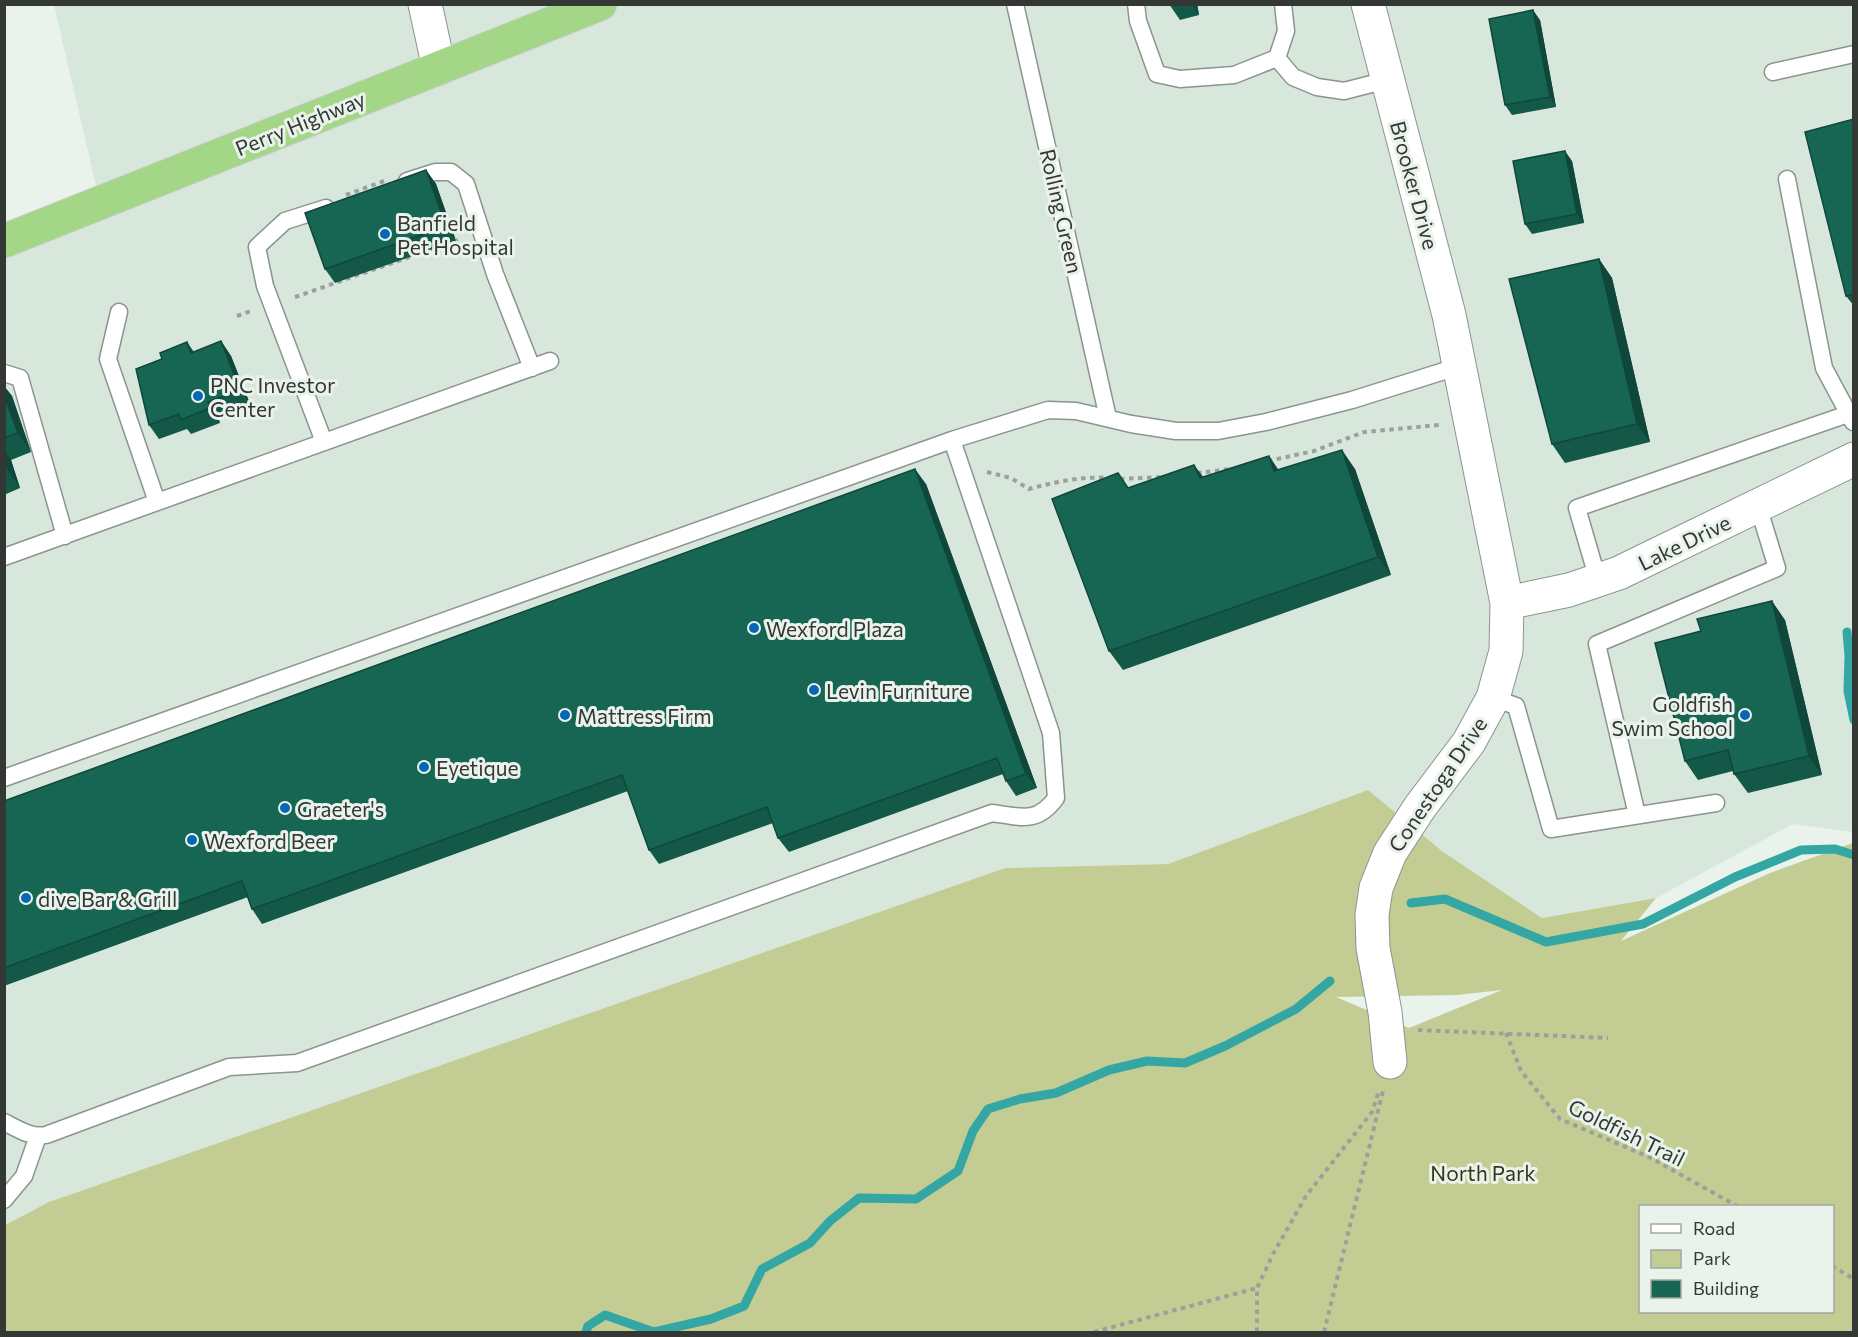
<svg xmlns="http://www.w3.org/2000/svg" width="1858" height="1337" font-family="Commissioner,sans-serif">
<rect width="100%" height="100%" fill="#e9f2eb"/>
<path fill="#d8e7dc" d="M54 5H1853V832L1793 824 1656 898 1542 918 1442 851 1368 790 1168 864 1005 868 49 1202 5 1225V241L100 203Z"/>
<path fill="#c3cd93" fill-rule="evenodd" d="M1368 790 1442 851 1542 918 1656 898 1621 941 1770 873 1853 843V1332H5V1225L49 1202 1005 868 1168 864ZM1502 990 1409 1028 1336 997 1457 995ZM1640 1206H1832V1312H1640Z"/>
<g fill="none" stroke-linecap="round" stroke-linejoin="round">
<path stroke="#34a7a4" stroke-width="9" d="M1847 632 1849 656 1848 691 1854 720
M1411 903 1445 899 1546 942 1643 924 1735 877 1801 850 1835 849 1854 855
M586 1332 588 1326 605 1315 654 1332 711 1319 744 1306 762 1269 810 1243 830 1221 859 1198 916 1199 958 1171 973 1131 988 1109 1020 1099 1056 1093 1109 1070 1147 1061 1185 1063 1225 1046 1296 1009 1330 981"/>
<defs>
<path id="lane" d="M1015 4 1108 418
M1136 4 1138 21 1157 74 1180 79 1234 75 1277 58 1286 31 1283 4
M1277 58 1293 77 1317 87 1344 91 1387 80
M1773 72 1854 54
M1787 179 1824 368 1853 422
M407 181 435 172H451L466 184 495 274 532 368
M119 312 108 359 157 502
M4 373 20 378 65 536
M324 442 265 286 257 247 285 221 326 208
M4 557 550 361
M1598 580 1577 508 1848 414
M1493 698 1516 706 1551 829 1716 803
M4 778 952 440 1048 410 1076 411 1131 424 1176 431H1218L1266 422 1352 400 1460 366
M1637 815 1597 644 1777 568 1758 506
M4 1122C18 1129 31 1138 46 1135L229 1067 297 1063 992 813C1021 817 1037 824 1056 798L1051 733 952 440
M4 1200 24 1176 38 1136"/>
<path id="street" d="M425 4 439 68
M1368 4 1449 315 1507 603 1506 651 1493 698 1469 742 1420 807 1390 853 1376 888 1372 915 1373 948 1385 1012 1390 1062
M1507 603 1569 590 1619 573 1854 459"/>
<path id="highway" d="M4 241 600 4"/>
</defs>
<use href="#lane" stroke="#8b948d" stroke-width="19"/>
<use href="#street" stroke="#8b948d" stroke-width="35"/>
<use href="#highway" stroke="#cecfcf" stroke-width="35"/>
<path stroke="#9aa19c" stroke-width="4" stroke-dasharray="4.5 4.5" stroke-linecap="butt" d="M346 195 384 181
M295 297 458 240
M237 316 251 311
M1268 461 1314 451 1364 432 1439 425
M987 472 1011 478 1029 489C1055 482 1081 476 1109 478
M1197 473 1231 469
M1120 479 1163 477
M1418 1030 1608 1038
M1506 1033 1521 1071 1560 1119 1649 1157 1737 1206
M1832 1266 1854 1279
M1094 1332 1257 1288
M1257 1332V1288L1273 1254 1306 1196 1372 1112 1379 1091
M1324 1332 1383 1091"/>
<use href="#lane" stroke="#fff" stroke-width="16"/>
<use href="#street" stroke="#fff" stroke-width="33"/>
<use href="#highway" stroke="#a3d686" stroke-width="33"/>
</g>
<path fill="#145848" d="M1169 4H1197L1199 15 1180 20Z
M1540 20 1556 107 1512 115 1505 105Z
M1854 119V306L1846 296Z
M1572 161 1584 223 1532 234 1525 224Z
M426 170 436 184 456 241 335 283 325 269Z
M1599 259 1612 278 1650 442 1565 463 1552 444Z
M221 341 231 356 250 404 218 417 220 423 191 434 187 429 159 439 149 425 162 359 187 342 194 352Z
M4 386 12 396 31 452 11 460 20 488 4 495Z
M1269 456 1278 470 1355 469 1391 575 1123 670 1109 651 1128 488 1194 465 1203 477Z
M926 484 1037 788 1016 796 1006 781 1003 774 789 852 778 838 773 823 659 864 649 850 628 791 262 924 252 909 248 897 4 986V801Z
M1785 620 1822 775 1748 793 1734 774 1733 771 1698 780 1685 761Z"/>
<path fill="#10473b" d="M1192 4H1197L1199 15Z
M1533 10 1540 20 1556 107 1550 97Z
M1565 151 1572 161 1584 223 1577 214Z
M426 170 436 184 456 241 446 226Z
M1599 259 1612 278 1650 442 1637 424Z
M221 341 231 356 250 404 240 390Z
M4 386 12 396 31 452 18 433 4 395Z
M208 402 218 417 220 423 210 408Z
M4 450 11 460 20 488 7 469 4 462Z
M1342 450 1355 469 1391 575 1378 557Z
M1269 456 1282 475 1274 471Z
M1194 465 1208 484 1200 478Z
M915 469 926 484 1037 788 1026 774Z
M1772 601 1785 620 1822 775 1809 756Z"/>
<path fill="#176654" stroke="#10473b" stroke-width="1.5" d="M1533 10 1550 97 1505 105 1489 19Z
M1854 119V294L1846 296 1805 132Z
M1565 151 1577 214 1525 224 1513 161Z
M426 170 446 226 325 269 305 213Z
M1599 259 1637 424 1552 444 1509 279Z
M221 341 240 390 208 402 210 408 181 420 179 414 149 425 136 369 162 359 160 353 187 342 191 353Z
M4 395 18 433 4 438Z
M1342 450 1378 557 1109 651 1052 499 1118 473 1128 488 1194 465 1200 478 1269 456 1274 471Z
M915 469 1026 774 1006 781 997 758 778 838 767 807 649 850 622 775 252 909 242 881 4 968V801Z
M1772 601 1809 756 1734 774 1728 750 1685 761 1655 643 1701 631 1697 619Z"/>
<g fill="#0668b5" stroke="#e9f2eb" stroke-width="2">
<circle cx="385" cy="234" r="6"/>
<circle cx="198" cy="396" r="6"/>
<circle cx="754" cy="628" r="6"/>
<circle cx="814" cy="690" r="6"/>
<circle cx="565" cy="715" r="6"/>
<circle cx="1745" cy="715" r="6"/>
<circle cx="424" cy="767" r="6"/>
<circle cx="285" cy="808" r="6"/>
<circle cx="192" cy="840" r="6"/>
<circle cx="26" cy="898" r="6"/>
</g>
<g text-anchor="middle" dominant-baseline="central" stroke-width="6" stroke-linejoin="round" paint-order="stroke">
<g font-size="21" fill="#343835" stroke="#e9f2eb">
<text transform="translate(300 123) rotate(-22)">Perry Highway</text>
<text transform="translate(1415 185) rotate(75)">Brooker Drive</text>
<text transform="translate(1062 211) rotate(77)">Rolling Green</text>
<text transform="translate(1684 542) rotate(-26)">Lake Drive</text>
<text transform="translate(1437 784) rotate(-56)">Conestoga Drive</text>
<text transform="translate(1627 1132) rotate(26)">Goldfish Trail</text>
</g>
<g font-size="21" fill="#343835" stroke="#e9f2eb" text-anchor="start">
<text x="397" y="222">Banfield<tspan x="397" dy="24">Pet Hospital</tspan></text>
<text x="210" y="384">PNC Investor<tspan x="210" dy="24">Center</tspan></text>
<text x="766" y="628">Wexford Plaza</text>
<text x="826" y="690">Levin Furniture</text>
<text x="1733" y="703" text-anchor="end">Goldfish<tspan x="1733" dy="24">Swim School</tspan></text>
<text x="577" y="715">Mattress Firm</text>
<text x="436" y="767">Eyetique</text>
<text x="297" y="808">Graeter's</text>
<text x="204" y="840">Wexford Beer</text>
<text x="38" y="898">dive Bar &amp; Grill</text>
</g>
<g font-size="21" fill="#333716" stroke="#e9f2eb">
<text x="1483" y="1172">North Park</text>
</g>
</g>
<rect width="1858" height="1337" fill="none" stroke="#343835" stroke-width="12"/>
<rect x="1639" y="1205" width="195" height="108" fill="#e9f2eb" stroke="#a1a8a2" stroke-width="1.5"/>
<rect x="1651" y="1224" width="30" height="9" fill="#ffffff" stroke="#a1a8a2" stroke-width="1.5"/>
<text x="1693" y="1235" font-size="18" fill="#343835">Road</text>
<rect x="1651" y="1250" width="30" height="18" fill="#c3cd93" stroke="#a1a8a2" stroke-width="1.5"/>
<text x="1693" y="1265" font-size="18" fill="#343835">Park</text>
<rect x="1651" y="1280" width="30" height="18" fill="#176654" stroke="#a1a8a2" stroke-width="1.5"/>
<text x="1693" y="1295" font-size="18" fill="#343835">Building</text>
</svg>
